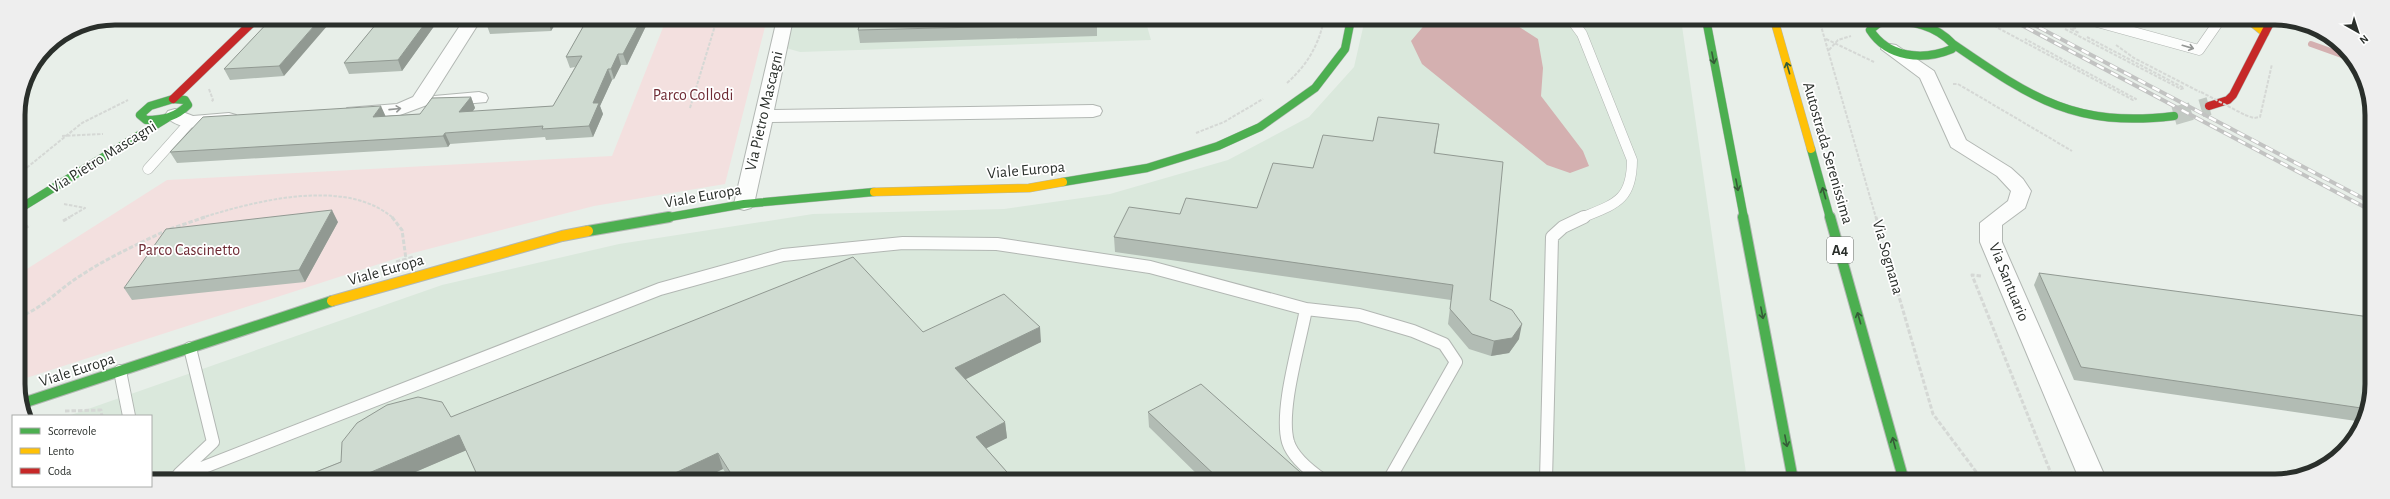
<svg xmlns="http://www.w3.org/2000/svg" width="2390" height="499" font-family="'Alegreya Sans',sans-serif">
<rect width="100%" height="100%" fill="#e8efe9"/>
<path fill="#dae8dc" d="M784 19H1145L1151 40 800 52 779 46Z
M1365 19H1681L1747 480 151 479V416H68L442 285 619 244 813 214 1004 209 1110 194 1228 160 1309 117 1354 67Z"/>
<path fill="#f3e0df" d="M689 18 767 19 725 184 594 206 413 253 20 380 19 274 167 180 612 156 666 20Z"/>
<path fill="#d4b0b0" d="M1444 19H1490L1513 23 1538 39 1543 68 1541 96 1583 151 1589 166 1570 173 1547 165 1422 64 1411 41 1427 22Z"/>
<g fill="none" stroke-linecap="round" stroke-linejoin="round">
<path stroke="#d4b0b0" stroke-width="6" d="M2311 44 2350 58"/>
<path stroke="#c2c9c3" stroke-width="18" stroke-dasharray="18 10" stroke-linecap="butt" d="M2174 116 2209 106"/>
<defs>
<path id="lane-far1" d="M1571 19 1582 34 1632 160C1632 201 1615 204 1581 218
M2090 20 2199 50 2217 24 2203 20
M148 169 190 122"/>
<path id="lane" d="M1306 309C1300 343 1279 410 1288 442 1293 458 1310 471 1323 480
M120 371 129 416
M179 474 213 442 190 348
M151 478H176L660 289 783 255 903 243 997 244 1150 267 1306 309 1359 315 1413 331 1444 344 1456 362 1389 480
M1546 480 1552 237 1563 227 1584 217"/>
<path id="street" d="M465 18H482L427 105 400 115 354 118 347 116 345 112 347 108 397 104 413 97Z
M777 19H793L774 110 1093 105 1100 107 1102 111 1100 115 1093 117 772 122 754 204 751 208 744 210 737 208 734 204Z
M1890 44 1896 45 1934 71 1966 140 2011 168 2023 179 2031 191 2025 208 2002 225V242L2107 481H2080L1980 242V223L2008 201 2011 191 1997 176 1951 147 1920 78 1881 49 1884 45Z
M479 92 486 94 488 98 486 102 441 106 434 104 432 100 434 96Z
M175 109 193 116 229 113 236 115 239 119 236 123C216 128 179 134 165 115L168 111Z"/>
<path id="fast-far1" d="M1706 19 1744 218
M1888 21C1913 21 1935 25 1953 44L1952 49C1923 61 1888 58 1870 30L1879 23Z
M1953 44C2032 98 2074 128 2174 116
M173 99 185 100 188 105C176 117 163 120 146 120L140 115 150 106Z
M1811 149 1830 218
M1063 182 1147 168 1218 146 1260 127 1315 88 1345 49 1351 19
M19 209 167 118
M664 218 744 204 874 192"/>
<path id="fast" d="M1743 217 1793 480
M1830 217 1904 481
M588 231 669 217
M20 404 332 301"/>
<path id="slow-far1" d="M1774 19 1811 149
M2249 20 2265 33
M874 192 1029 188 1063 182"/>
<path id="slow" d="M332 301 562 236 588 231"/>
<path id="jam" d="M173 99 257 18
M2209 106 2228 100 2233 95 2269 25 2274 20"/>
</defs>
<use href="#lane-far1" stroke="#b2b7b3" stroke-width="11"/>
<use href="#lane" stroke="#b2b7b3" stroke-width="14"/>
<use href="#street" stroke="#b2b7b3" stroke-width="2"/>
<use href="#fast-far1" stroke="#b2b7b3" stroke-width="9"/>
<use href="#fast" stroke="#b2b7b3" stroke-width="12"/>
<use href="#slow-far1" stroke="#b2b7b3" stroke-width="9"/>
<use href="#slow" stroke="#b2b7b3" stroke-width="12"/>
<use href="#jam" stroke="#b2b7b3" stroke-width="9"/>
<path stroke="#d5d8d5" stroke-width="2" stroke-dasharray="3.5 1.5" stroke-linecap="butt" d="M1819 19 1876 218
M1965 20 1986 22 1999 28
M1998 28 2133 100 2136 99 2025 39
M2076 28 2071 29 2079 33
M2065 29 2181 89 2184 88 2087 37
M1826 39 1874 62
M2116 45 2134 58 2200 92
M1829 50 1838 40 1851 36
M1287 83C1307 65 1319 45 1324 19
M1953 84H1958L2072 151
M209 89 213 100 211 102
M690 108 717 19
M2245 115 2254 118 2260 117 2272 64
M1196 133 1224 122 1263 99
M62 136 103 134
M19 174 82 123 128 100
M64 204 85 208 68 218
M201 218C255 201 346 177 393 218"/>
<path stroke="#d5d8d5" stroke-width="3" stroke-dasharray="4.5 2" stroke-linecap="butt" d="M392 217 402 230 406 259
M1876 217 1933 414 1983 481
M63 221 70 217
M170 229 205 217
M19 232 30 225
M396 262 413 257
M1981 276 1972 275 2054 481
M19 317C43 308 59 289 80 276 107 258 136 245 165 231
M65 411 101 410 102 416"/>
<use href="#lane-far1" stroke="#fcfdfc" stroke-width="10"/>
<use href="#lane" stroke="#fcfdfc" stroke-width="12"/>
<use href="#street" fill="#fcfdfc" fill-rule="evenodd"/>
<use href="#fast-far1" stroke="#4caf50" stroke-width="8"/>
<use href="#fast" stroke="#4caf50" stroke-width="10"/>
<use href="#slow-far1" stroke="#ffc107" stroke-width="8"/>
<use href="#slow" stroke="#ffc107" stroke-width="10"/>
<use href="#jam" stroke="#c62828" stroke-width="8"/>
<defs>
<path id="rail" d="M2012 20 2370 210
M2025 20 2370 202"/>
</defs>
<use href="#rail" stroke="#c2c3c2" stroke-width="4"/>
<use href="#rail" stroke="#fff" stroke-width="2.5" stroke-dasharray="8" stroke-linecap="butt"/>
<path stroke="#d5d8d5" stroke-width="2" stroke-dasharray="3.5 1.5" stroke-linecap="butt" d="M2201 92 2245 115"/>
</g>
<path fill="#b2bcb4" d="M272 18 284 76 230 80 224 69Z
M381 18H440L402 71 349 74 344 63Z
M490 18H559L551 31 490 34 486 23Z
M588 18H655L651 26H646L627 65H621L614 79 612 80 600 106 603 114 593 137 546 140 545 137 450 144 448 147 177 163 170 152 385 116 420 114 471 97 475 108 472 112 553 106 575 67 570 68 566 57Z
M861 19H1097V36L860 43 858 30Z
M1439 124 1435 154 1490 300 1519 339 1509 353 1491 356 1469 349 1448 324 1451 300 1115 252 1114 237 1180 214 1257 208 1313 168 1373 141Z
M338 222 305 282 132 300 124 288Z
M2039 273 2370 403 2363 422 2074 380 2034 285Z
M923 332 1041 342 966 379 1005 422 1007 438 986 448 1014 480H730L723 469 700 480 479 479 466 450 399 479H298L451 417Z
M1148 412 1309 480H1203L1149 427Z"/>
<path fill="#919992" d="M321 18H334L284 76 279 66Z
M429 18H440L402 71 398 60Z
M549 18H559L551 31 548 20Z
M642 18H643L646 26 627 65 623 54Z
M649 18H655L651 26Z
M618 54 621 65 614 79 611 69Z
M608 69 612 80 600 106 603 114 593 137 589 126 593 103Z
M471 97 475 108 464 124 459 112Z
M381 106 386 117H373Z
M445 133 450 144 448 147 443 136Z
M332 210 338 222 305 282 299 270Z
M1522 324 1519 339 1509 353 1491 356 1494 341Z
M1040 327 1041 342 958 383 955 368Z
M1005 422 1007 438 979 452 976 437Z
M459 435 467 450 399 479H366L364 475Z
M718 453 723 469 700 480H660Z"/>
<path fill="#cfdbd1" stroke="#919992" d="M272 18H321L279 66 224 69Z
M381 18H429L398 60 344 63Z
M490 18H549L548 20 486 23Z
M588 18H642L623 54H618L611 69H608L593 103H599L589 126 542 129 543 126 445 133 443 136 170 152 203 117 381 106 373 117 420 114 432 98 471 97 459 112 553 106 582 56 566 57Z
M861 19H1097V24L858 30Z
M1378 117 1439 124 1434 153 1503 162 1490 300 1512 310 1522 324 1512 338 1494 341 1472 334 1450 309 1453 285 1114 237 1129 207 1180 214 1186 198 1257 208 1273 163 1313 168 1323 135 1373 141Z
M332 210 299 270 124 288 166 229Z
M853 257 923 332 1004 294 1040 327 955 368 1005 422 976 437 1014 480H735L718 453 660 480 479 479 459 435 364 475 366 479H298L341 462 342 442 357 423 387 405 418 397 442 402 451 417Z
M2039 273 2370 317V403L2368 409 2081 367Z
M1201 384 1309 480H1220L1148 412Z"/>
<defs><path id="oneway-shaft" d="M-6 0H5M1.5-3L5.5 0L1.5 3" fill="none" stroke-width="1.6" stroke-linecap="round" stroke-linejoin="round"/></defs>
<g stroke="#939694">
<use href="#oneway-shaft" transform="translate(2188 47) rotate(16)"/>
<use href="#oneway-shaft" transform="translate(395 109) rotate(-6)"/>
</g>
<g stroke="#365c38">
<use href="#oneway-shaft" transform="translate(1713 58) rotate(79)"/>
<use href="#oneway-shaft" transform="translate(1788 68) rotate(-106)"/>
<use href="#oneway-shaft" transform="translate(1737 185) rotate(79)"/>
<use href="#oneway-shaft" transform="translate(1824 193) rotate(-106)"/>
<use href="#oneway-shaft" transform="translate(1762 313) rotate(79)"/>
<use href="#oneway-shaft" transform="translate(1859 318) rotate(-106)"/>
<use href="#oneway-shaft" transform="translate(1786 441) rotate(79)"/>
<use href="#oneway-shaft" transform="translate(1894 443) rotate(-105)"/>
</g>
<g text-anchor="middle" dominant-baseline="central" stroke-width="3.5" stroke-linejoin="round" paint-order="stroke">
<rect fill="#fff" stroke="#6a6d6b" stroke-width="1" x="1827" y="237" width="26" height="26" rx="3"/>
<g font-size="15" font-weight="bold" fill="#2a2f2b">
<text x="1840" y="250">A4</text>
</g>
<g font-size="16" fill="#6f2c35" stroke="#fff">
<text x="693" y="95">Parco Collodi</text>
<text x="189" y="250">Parco Cascinetto</text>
</g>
<g font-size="16" fill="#2a2f2b" stroke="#fff">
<text transform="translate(764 111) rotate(-77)">Via Pietro Mascagni</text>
<text transform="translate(1828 153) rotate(74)">Autostrada Serenissima</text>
<text transform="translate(103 157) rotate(-32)">Via Pietro Mascagni</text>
<text transform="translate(1026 170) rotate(-5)">Viale Europa</text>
<text transform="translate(703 196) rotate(-10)">Viale Europa</text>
<text transform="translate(1888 257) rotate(74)">Via Sognana</text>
<text transform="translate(386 270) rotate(-16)">Viale Europa</text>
<text transform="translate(2009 282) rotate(68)">Via Santuario</text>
<text transform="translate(77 370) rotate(-18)">Viale Europa</text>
</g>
</g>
<path d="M0 0H2390V499H0ZM115 25H2275A90 90 0 0 1 2365 115V384A90 90 0 0 1 2275 474H115A90 90 0 0 1 25 384V115A90 90 0 0 1 115 25Z" fill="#eee" fill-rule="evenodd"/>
<path fill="none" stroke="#2a2f2b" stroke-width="5" d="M115 25H2275A90 90 0 0 1 2365 115V384A90 90 0 0 1 2275 474H115A90 90 0 0 1 25 384V115A90 90 0 0 1 115 25Z"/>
<rect x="12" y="415" width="140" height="72" fill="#ffffff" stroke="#aaacaa"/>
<rect x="20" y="428" width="20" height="6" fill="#4caf50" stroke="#aaacaa"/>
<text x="48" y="435" font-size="12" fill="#2a2f2b">Scorrevole</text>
<rect x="20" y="448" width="20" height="6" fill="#ffc107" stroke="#aaacaa"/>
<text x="48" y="455" font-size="12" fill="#2a2f2b">Lento</text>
<rect x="20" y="468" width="20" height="6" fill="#c62828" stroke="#aaacaa"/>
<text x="48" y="475" font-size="12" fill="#2a2f2b">Coda</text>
<g transform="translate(2358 32) rotate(141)" stroke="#ffffff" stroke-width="3" paint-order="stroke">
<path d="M0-3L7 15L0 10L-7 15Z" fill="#2a2f2b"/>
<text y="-6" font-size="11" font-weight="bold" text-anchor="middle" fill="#2a2f2b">N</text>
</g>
</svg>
